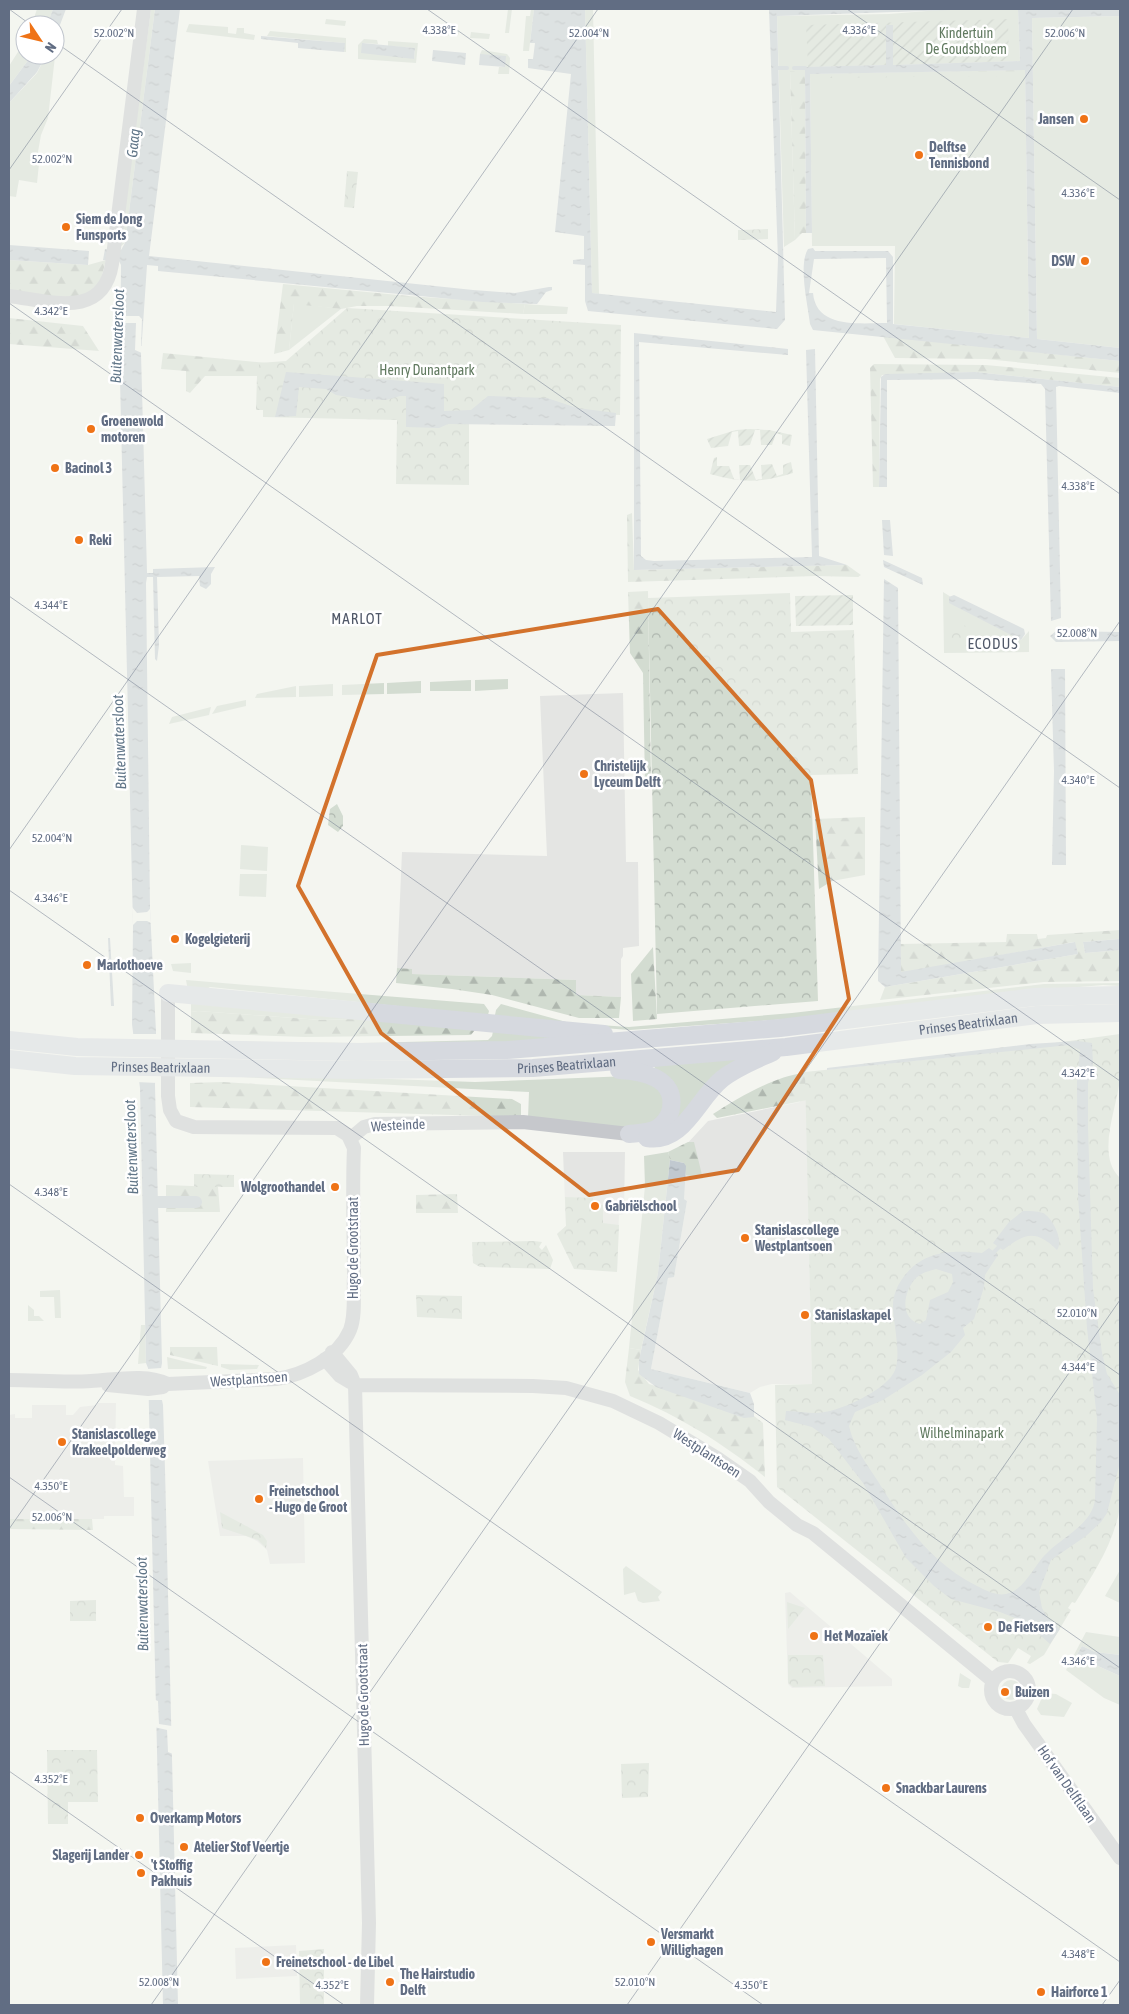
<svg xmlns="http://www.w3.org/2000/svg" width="1129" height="2014" font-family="'Asap Condensed',sans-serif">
<defs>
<pattern id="forest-firs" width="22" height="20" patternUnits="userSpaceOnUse" patternTransform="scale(1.25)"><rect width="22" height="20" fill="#d3dcd1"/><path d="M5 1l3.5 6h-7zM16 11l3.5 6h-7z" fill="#afb7af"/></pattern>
<pattern id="park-crowns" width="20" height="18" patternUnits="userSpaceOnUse" patternTransform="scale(1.25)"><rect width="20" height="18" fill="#d3dcd1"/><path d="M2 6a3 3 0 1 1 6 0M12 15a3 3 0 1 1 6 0" fill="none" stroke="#afb7af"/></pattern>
<pattern id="garden-furrows" width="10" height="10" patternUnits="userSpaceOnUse" patternTransform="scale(1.25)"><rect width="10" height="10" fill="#d3dcd1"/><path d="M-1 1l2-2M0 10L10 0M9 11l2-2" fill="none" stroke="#afb7af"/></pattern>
<pattern id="water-ripples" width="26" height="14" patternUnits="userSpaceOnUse" patternTransform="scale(1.25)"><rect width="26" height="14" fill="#c1c9d0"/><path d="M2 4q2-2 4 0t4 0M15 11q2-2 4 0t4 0" fill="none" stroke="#a0a7ae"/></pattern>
</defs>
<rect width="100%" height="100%" fill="#f4f5f0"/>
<path fill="#e4e5e3" d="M623 693 626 862H638L639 946 623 948V956L621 959V997L576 995V980L412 974 411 969 397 968 402 852 547 856 540 696Z
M806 1079 812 1384H772L760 1387 750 1393 651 1369 668 1278 674 1276 687 1201 684 1199 685 1146 708 1121 800 1102 799 1080Z
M563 1152H625L624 1214 619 1215 617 1272 557 1234 566 1226Z
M98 1403H116L115 1465 123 1466 124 1497H134V1516H104V1519H9V1415L15 1414V1418H32V1405H66V1415H73L80 1407 97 1405Z
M303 1458 305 1563 270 1564 267 1550 257 1541 246 1536H220L208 1461Z
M790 1592 892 1679V1686L792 1688 788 1684 785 1593Z
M296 1945 297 1976 236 1979 235 1948Z"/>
<path fill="#d3dcd1" d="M37 9H53L47 25 33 21Z
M151 9H155L125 243 120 247Z
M508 9H512L509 33H505Z
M531 9H534L529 51H523L526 16H530Z
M585 9H593L599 294 592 293Z
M952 9H1018L1020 61 893 65V26L886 25V65L805 67V71H790L795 240 784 247 777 16 889 14Z
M1120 16V348L1037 339 1032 18Z
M326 19 346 21 345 26 325 24Z
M189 24 228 27V33L236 34 237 28H244V33L255 35 254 40 186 32Z
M441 29 459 31 458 36 440 35Z
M270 31 346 38V52H344V43L267 36Z
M471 32 490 34 489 39 470 38Z
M55 38 57 39 48 118 41 135 36 163 39 164 37 183 19 180 16 197 9 196V103L37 73 46 55H55Z
M364 39 377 40 378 44 362 43 414 59 415 48 388 46V41L418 43 416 63 358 59V45Z
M25 41V55H32L9 86V66Z
M482 50 507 54 510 58 509 74H498L499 67H505L480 54Z
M1025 70 1029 338 894 324 895 246H812L810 74Z
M294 303 341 309 289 350Z
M525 304 568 307 567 314H523Z
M943 592 1021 640 1029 631V652L944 653Z
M508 679V689L475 691V680Z
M471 680V691H430V682Z
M421 681V693L387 694V683Z
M384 683V694L342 695V685Z
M333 684V696L299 697V686Z
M296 686V697L255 698 257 694Z
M246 700V706L212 714 217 706Z
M211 707 209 715 169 724 172 717Z
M241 845 268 847 267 871 240 869Z
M240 874H267L266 897 239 896Z
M191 963V973L173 971 171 964Z
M186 980 484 1004 489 1011 487 1019 397 1006 210 987 201 992 188 991Z
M1120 983V986L1103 985 1044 990 832 1016 630 1030 494 1020 496 1010 501 1004 570 1023 629 1027 792 1013 1044 984Z
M191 1000 389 1018 321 1020 198 1011 191 1012Z
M494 1027 577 1036C454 1053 327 1043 203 1041L362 1043 488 1040 492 1036Z
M736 1058V1062L681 1122 675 1117 654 1066Z
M222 1073 475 1082 629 1076 660 1087 666 1102 660 1119 639 1130 528 1118 529 1092 203 1075Z
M668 1152 670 1160 658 1273 641 1350 629 1348 645 1186 644 1156Z
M60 1290 61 1318H55L54 1297H40V1291Z
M28 1305 34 1310V1316H39L44 1321H28Z
M141 1325H145L146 1363 138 1364Z
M167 1357 207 1367 206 1369H168Z
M221 1364 259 1365 257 1369 230 1370 221 1367Z
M626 1566 662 1592 658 1597 660 1601 643 1603 638 1601 635 1592 624 1595 623 1569Z
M1120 1570V1603L1105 1596Z
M1086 1632 1120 1637V1655L1095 1652 1082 1646 1076 1656 1120 1676V1705L1104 1698 1066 1670Z
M960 1673 971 1680 969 1688H962L958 1686Z
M1001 1690a10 10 0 1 1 20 0a10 10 0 1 1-20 0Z
M1044 1693 1056 1694 1072 1703 1064 1717 1041 1715 1037 1709Z"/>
<path fill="url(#forest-firs)" d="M1025 70V76L810 78V74Z
M790 71H805L806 233H802L795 240Z
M9 260 88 265 106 260C103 270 102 281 95 289 78 307 32 294 9 291Z
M283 284 409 296 525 304 523 314 389 306H357L341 309 294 304 289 350 274 354Z
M9 318 83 326 99 351 9 344V349C9 338 9 329 9 318Z
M883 336 1120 361V373L986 359 895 358Z
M163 353 288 365 275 417H263V410H256L257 376H205L190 393 186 391V371L161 369Z
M874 364 986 365 1120 378V387L975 372 882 375 880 379 879 487H873L870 368Z
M632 513 634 570 847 565 861 575 858 577 815 576 628 582 627 515Z
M648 591 651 784H645L643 673 630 653 628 592Z
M865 817V875L832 881 819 889 815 819Z
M1120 930 1119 939 1083 942 1085 953 1120 950V981L1044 982 880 1000 885 987 1078 954 1074 942 901 973 900 944 1006 942 1007 934H1037L1038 939 1046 938 1047 935Z
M653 947 657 1019 633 1021 631 974Z
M397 968 412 969V974L576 980V995L621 997 619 1018H579L492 995 452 989 396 983Z
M198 1011 321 1020 389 1018 478 1026 471 1035 305 1037 191 1033V1012Z
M804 1073 811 1075 810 1275 807 1100 717 1118 713 1114C738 1098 775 1076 804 1073Z
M222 1082 512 1099 521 1104V1117L190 1107V1083Z
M688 1142H694L703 1179 686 1175 684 1163 670 1160 668 1152Z
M166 1185 218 1187 220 1212H166Z
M457 1194 458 1213H416V1195Z
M170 1347H217L218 1366 170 1355Z
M629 1348 641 1350 638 1370 649 1384 754 1416 763 1423 765 1477C722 1443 681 1417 630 1396L625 1382Z
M9 1519H92L93 1530 9 1529Z"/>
<path fill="url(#park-crowns)" d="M347 171 358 172 354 208 344 207Z
M768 229V239L738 240V230Z
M347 308 621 325 620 415 469 411V485L396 484 397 420 263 417V410H257L259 363 286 361Z
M790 593 791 632 854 630 858 774 811 775 818 1001 657 1014 648 598Z
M957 621 974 631 966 646 949 638Z
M337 804 343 816V826L338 832 328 825 330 809Z
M1120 1034C1120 1048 1121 1063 1120 1077 1118 1107 1095 1154 1120 1178V1507C1114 1543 1094 1573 1075 1603L1072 1602 1068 1608 1071 1610 1044 1655 1030 1664 1027 1663 1031 1656 1018 1648 1008 1663 998 1662 777 1487 775 1385 812 1384 805 1072 959 1056Z
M194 1174 234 1175V1187H194Z
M565 1197 593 1198V1204L597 1206 606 1204V1209H603V1223L619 1225 617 1272 574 1269 557 1234 566 1226Z
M534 1241 542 1242 539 1247 542 1250 546 1245 553 1260 550 1269 480 1267 473 1263 472 1242Z
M416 1295 462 1296V1319L417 1317Z
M220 1512 263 1535 267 1541 266 1548 258 1540 222 1528Z
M96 1600V1621H70V1601Z
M787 1602 805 1608 788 1629Z
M788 1655H823L825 1686 793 1687 788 1683Z
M97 1750 98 1802H68V1824H48L47 1750Z
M649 1763 648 1797 622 1798 621 1764Z
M324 1949V2005H300L299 1951Z"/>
<path fill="url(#garden-furrows)" d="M1008 19 1009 61 893 65V26H886V65L808 67 806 25Z
M750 429 769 430 792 435 790 446 782 444V435L776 433 772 445H761L760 430H755L750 445 739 446 738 431 732 432 728 446 711 448 707 439 736 430Z
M717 457V466H729L734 479 740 480 739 465H750L756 480 762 479 761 465 772 464 777 476 783 474V465L791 462 793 473C760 483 743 483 710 474L714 458Z
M853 595V625L796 626 795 596Z"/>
<path fill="url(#water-ripples)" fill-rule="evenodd" d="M53 9H66L55 38V25H47Z
M155 9H180L149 256 473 290 515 293 549 287H552V290L546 292 537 304 483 302 158 271V266L147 265 141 354 147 573H153V569L215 567 211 574V584L206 589 200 586 199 576 157 577 159 645 157 661 155 659 153 577H147L146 583 150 909 156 1032 155 1086 162 1363C159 1377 160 1392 163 1405L165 1470 178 2005H163L148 1368 146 1363 140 1088 132 1024 133 925 120 379 121 265 119 261 103 260 105 249 121 250 125 243Z
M534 9H585L592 293 776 312 778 259 769 9 952 10 777 16 785 320 777 329 588 311 585 301V265L573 264V260L584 259V236L555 232 571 74 528 68V59H533L535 43H530Z
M1018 9H1120V16L1032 18 1037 339 1120 348V361L813 330 810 324C808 305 798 265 808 249L813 248 815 251H888L893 257V324L1029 338 1025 70 810 74 812 233H806L805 67 886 65V25H893V65L1020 61ZM886 258 887 323C860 323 816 329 813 293H809L814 259Z
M261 36 345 43 344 52 298 48V43L261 39Z
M362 43 415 48 414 59 361 53Z
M433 50 466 53 465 65 432 61Z
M480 54 506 56 505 67 479 65Z
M32 55H46L37 72 9 103V86Z
M9 245 89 251 88 265 9 260Z
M634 333 788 349V355L639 342 641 556 646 560 654 561 812 557 806 350 815 349 819 556 847 565 634 570Z
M286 372 444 384V411L471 410 488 396 547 398 577 408 616 413 615 426 448 424 439 428 406 427V396H400L386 400 361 399 336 395 326 389 299 387 296 416 275 417Z
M975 372 1120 387V393L1059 386 1056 387 1061 618 1051 621 1045 389 1041 384 977 379 887 380V487H879L881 377 885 374Z
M882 520H890L893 556 884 555Z
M883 560 922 578 923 585 884 567Z
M884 579 898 588 901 972 1075 942 1078 954 885 987 878 981Z
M954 595 1024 629 1025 634 1021 640 949 603V597Z
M1056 631 1120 632V641L1056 642 1050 636Z
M1051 669H1065L1066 865H1052L1054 771Z
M108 938H110L114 1006H111Z
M1120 939V950L1085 953 1083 942Z
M1078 1041 1092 1043 1093 1065 1088 1083V1127L1093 1289 1102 1353 1107 1374 1120 1395V1462L1107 1513 1101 1522 1086 1536 1051 1560 1039 1592 1042 1608 1047 1617 1060 1629 1050 1644 1027 1623 1000 1612 951 1599 934 1586 906 1558 863 1483 829 1439 812 1427 785 1420 786 1411C796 1411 806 1413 816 1413 837 1413 882 1392 893 1374 903 1359 893 1324 893 1306 893 1294 898 1284 905 1275 925 1250 953 1250 982 1253L989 1248 998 1255 985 1275 984 1287 974 1319 963 1328 965 1335 951 1352 922 1375 883 1400 855 1412 849 1426C854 1448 867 1464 879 1483 905 1525 931 1563 977 1586 985 1590 996 1596 1006 1594 1025 1591 1034 1564 1048 1552 1063 1537 1092 1524 1095 1500L1097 1419 1087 1328 1078 1196 1077 1082 1080 1050 1069 1045 827 1070V1068L1030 1044ZM936 1269 952 1274 953 1282 948 1292 930 1300 926 1320 920 1324C898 1318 904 1289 917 1277 923 1272 929 1271 936 1269Z
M670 1160 684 1163 686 1166 684 1199 687 1201 674 1277 668 1278 651 1369 750 1393 754 1404V1417L744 1418 656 1387 639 1374V1360L658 1273Z
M1023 1211C1029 1211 1037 1211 1043 1213 1053 1218 1064 1241 1057 1250 1036 1229 1025 1233 1003 1250L993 1243 1009 1222Z
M1082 1646 1095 1652 1120 1655V1676L1076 1656Z"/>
<path fill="#f4f5f0" d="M118 301H123L126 303V316H139L142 319 141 346H144V354L135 350 136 323H122L119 320Z
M132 907 137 913 147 912 150 909 151 923 147 921H137L133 925Z
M131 1034H158L157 1083 136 1082Z
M161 1368 162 1400H148L147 1369Z
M153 1699 158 1701 159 1724 172 1726 173 1754 168 1752 167 1730 154 1727Z"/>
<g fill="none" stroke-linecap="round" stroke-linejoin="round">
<path stroke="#c1c9d0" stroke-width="4" d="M775 68H787
M794 68H805
M991 1255 1002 1244"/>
<path stroke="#c1c9d0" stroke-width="12" d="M149 1202H196"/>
<path stroke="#c6c8cc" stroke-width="14" d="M9 296C50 301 103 320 112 264L144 9
M351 1138 364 1127 375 1124 523 1122 629 1134
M332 1352 351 1375 355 1385 369 1923 367 2005
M325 1359 340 1376 350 1382
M9 1380C36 1380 64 1383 91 1381 115 1380 145 1373 168 1384L276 1379C304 1375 338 1358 350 1330 356 1315 353 1294 354 1277 354 1234 352 1191 354 1148L348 1135 337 1128 194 1127 176 1121 170 1110 168 1096V993
M108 1385 148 1389 163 1387
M355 1385 533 1386 566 1388 613 1401 659 1423 717 1458 750 1481 769 1502 797 1525 813 1533 993 1681
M991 1690a19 19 0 1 1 38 0a19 19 0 1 1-38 0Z
M1016 1709 1024 1724 1120 1858"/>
<g stroke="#d6d9df" stroke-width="18">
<path d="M168 993 604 1034"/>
<path d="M9 1040 77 1047 357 1052 507 1050 780 1028 1034 997 1120 995"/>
<path id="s1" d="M9 1059 75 1066 355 1070 533 1068 786 1047 1037 1015 1120 1013"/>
<path d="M619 1070C641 1071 676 1077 671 1108 670 1116 664 1125 656 1129 648 1133 637 1133 629 1134"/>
<path d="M647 1138C684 1144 697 1099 722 1079 737 1067 756 1060 773 1052"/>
</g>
</g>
<path d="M0 0H1129V2014H0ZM658 609 811 780 849 999 738 1170 589 1195 381 1033 298 886 377 655Z" fill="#f4f5f0" fill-opacity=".55" fill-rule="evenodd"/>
<path fill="none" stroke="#d3722c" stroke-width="4" stroke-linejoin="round" d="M658 609 811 780 849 999 738 1170 589 1195 381 1033 298 886 377 655Z"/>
<path fill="none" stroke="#616d83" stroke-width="1" stroke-opacity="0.45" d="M9 9 31 25M427 9 1120 494M847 9 1120 200M55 42 1120 788M9 170 122 9M9 303 1120 1081M9 596 1120 1375M9 850 598 9M9 890 1120 1668M9 1184 1120 1962M9 1477 763 2005M9 1529 1073 9M9 1771 344 2005M151 2005 1120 621M627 2005 1120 1300M1102 2005 1120 1980"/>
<g fill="#ef7316" stroke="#fff" stroke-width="2">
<circle cx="1084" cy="119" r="5"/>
<circle cx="919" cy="155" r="5"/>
<circle cx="66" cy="227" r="5"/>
<circle cx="1085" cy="261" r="5"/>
<circle cx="91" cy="429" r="5"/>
<circle cx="55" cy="468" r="5"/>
<circle cx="79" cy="540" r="5"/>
<circle cx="584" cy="774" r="5"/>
<circle cx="175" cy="939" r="5"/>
<circle cx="87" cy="965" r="5"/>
<circle cx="335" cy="1187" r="5"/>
<circle cx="595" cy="1206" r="5"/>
<circle cx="745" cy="1238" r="5"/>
<circle cx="805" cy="1315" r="5"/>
<circle cx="62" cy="1442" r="5"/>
<circle cx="259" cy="1499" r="5"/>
<circle cx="988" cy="1627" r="5"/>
<circle cx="814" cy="1636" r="5"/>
<circle cx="1005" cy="1692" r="5"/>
<circle cx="886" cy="1788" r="5"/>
<circle cx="140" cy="1818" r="5"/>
<circle cx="184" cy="1847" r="5"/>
<circle cx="139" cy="1855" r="5"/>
<circle cx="141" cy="1873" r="5"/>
<circle cx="651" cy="1942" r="5"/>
<circle cx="266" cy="1962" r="5"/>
<circle cx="390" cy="1982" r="5"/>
<circle cx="1041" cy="1992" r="5"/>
</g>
<g text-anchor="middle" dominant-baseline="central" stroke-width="5" stroke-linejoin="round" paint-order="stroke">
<g font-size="14" fill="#617a60" stroke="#fff">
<text x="966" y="33">Kindertuin<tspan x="966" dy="16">De Goudsbloem</tspan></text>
<text x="427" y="370">Henry Dunantpark</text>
<text x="962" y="1433">Wilhelminapark</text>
</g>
<g font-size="14" font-weight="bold" fill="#616d83" stroke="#fff" text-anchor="start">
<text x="1074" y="119" text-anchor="end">Jansen</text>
<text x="929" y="147">Delftse<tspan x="929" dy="16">Tennisbond</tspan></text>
<text x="76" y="219">Siem de Jong<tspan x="76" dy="16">Funsports</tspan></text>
<text x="1075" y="261" text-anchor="end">DSW</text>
<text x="101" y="421">Groenewold<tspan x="101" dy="16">motoren</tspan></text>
<text x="65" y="468">Bacinol 3</text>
<text x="89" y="540">Reki</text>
<text x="594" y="766">Christelijk<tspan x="594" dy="16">Lyceum Delft</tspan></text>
<text x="185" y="939">Kogelgieterij</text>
<text x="97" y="965">Marlothoeve</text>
<text x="325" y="1187" text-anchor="end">Wolgroothandel</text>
<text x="605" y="1206">Gabriëlschool</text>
<text x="755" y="1230">Stanislascollege<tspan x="755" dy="16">Westplantsoen</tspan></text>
<text x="815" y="1315">Stanislaskapel</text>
<text x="72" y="1434">Stanislascollege<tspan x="72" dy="16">Krakeelpolderweg</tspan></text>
<text x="269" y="1491">Freinetschool<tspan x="269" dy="16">- Hugo de Groot</tspan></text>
<text x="998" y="1627">De Fietsers</text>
<text x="824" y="1636">Het Mozaïek</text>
<text x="1015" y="1692">Buizen</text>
<text x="896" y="1788">Snackbar Laurens</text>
<text x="150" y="1818">Overkamp Motors</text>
<text x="194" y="1847">Atelier Stof Veertje</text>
<text x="129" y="1855" text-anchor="end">Slagerij Lander</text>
<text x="151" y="1865">'t Stoffig<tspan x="151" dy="16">Pakhuis</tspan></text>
<text x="661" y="1934">Versmarkt<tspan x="661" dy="16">Willighagen</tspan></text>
<text x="276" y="1962">Freinetschool - de Libel</text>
<text x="400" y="1974">The Hairstudio<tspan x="400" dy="16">Delft</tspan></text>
<text x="1051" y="1992">Hairforce 1</text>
</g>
<g font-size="14" fill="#616d83" stroke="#fff">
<text stroke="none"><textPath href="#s1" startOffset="962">Prinses Beatrixlaan</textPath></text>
<text stroke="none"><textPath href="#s1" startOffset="558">Prinses Beatrixlaan</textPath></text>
<text stroke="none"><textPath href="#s1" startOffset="152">Prinses Beatrixlaan</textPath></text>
<text transform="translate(398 1125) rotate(-3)">Westeinde</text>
<text transform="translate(353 1248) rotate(-90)">Hugo de Grootstraat</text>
<text transform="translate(249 1379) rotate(-4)">Westplantsoen</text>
<text transform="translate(707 1453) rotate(33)">Westplantsoen</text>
<text transform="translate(363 1695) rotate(-91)">Hugo de Grootstraat</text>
<text transform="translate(1067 1784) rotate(55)">Hof van Delftlaan</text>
</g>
<g font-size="15" font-style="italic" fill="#617688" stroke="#fff">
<text transform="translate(133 143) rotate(-84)">Gaag</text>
<text transform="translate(117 336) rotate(-88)">Buitenwatersloot</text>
<text transform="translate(119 742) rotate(-92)">Buitenwatersloot</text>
<text transform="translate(131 1147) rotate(-92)">Buitenwatersloot</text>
<text transform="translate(142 1604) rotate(-91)">Buitenwatersloot</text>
</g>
<g font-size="15" letter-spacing="1" fill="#505868" stroke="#fff">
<text x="357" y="618">MARLOT</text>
<text x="993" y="643">ECODUS</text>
</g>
</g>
<g font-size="12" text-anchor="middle" fill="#616d83" stroke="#fff" stroke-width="5" stroke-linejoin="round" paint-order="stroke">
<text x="439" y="34">4.338°E</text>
<text x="859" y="34">4.336°E</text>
<text x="114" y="37">52.002°N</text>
<text x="589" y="37">52.004°N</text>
<text x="1065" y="37">52.006°N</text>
<text x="52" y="163">52.002°N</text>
<text x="1078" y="197">4.336°E</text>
<text x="51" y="315">4.342°E</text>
<text x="1078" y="490">4.338°E</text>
<text x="51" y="609">4.344°E</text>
<text x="1077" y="637">52.008°N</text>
<text x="1078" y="784">4.340°E</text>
<text x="52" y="842">52.004°N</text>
<text x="51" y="902">4.346°E</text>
<text x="1078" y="1077">4.342°E</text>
<text x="51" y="1196">4.348°E</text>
<text x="1077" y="1317">52.010°N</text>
<text x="1078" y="1371">4.344°E</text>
<text x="51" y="1490">4.350°E</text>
<text x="52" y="1521">52.006°N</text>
<text x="1078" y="1665">4.346°E</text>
<text x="51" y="1783">4.352°E</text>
<text x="1078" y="1958">4.348°E</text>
<text x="159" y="1986">52.008°N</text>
<text x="635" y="1986">52.010°N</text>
<text x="332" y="1989">4.352°E</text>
<text x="751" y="1989">4.350°E</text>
</g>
<rect width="1129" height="2014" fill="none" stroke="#616d83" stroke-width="20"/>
<g transform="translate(40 40) rotate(125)"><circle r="24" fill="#ffffff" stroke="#c0c5cd"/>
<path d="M0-4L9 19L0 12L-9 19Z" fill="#ef7316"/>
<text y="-8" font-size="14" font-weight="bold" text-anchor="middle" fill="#616d83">N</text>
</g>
</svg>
